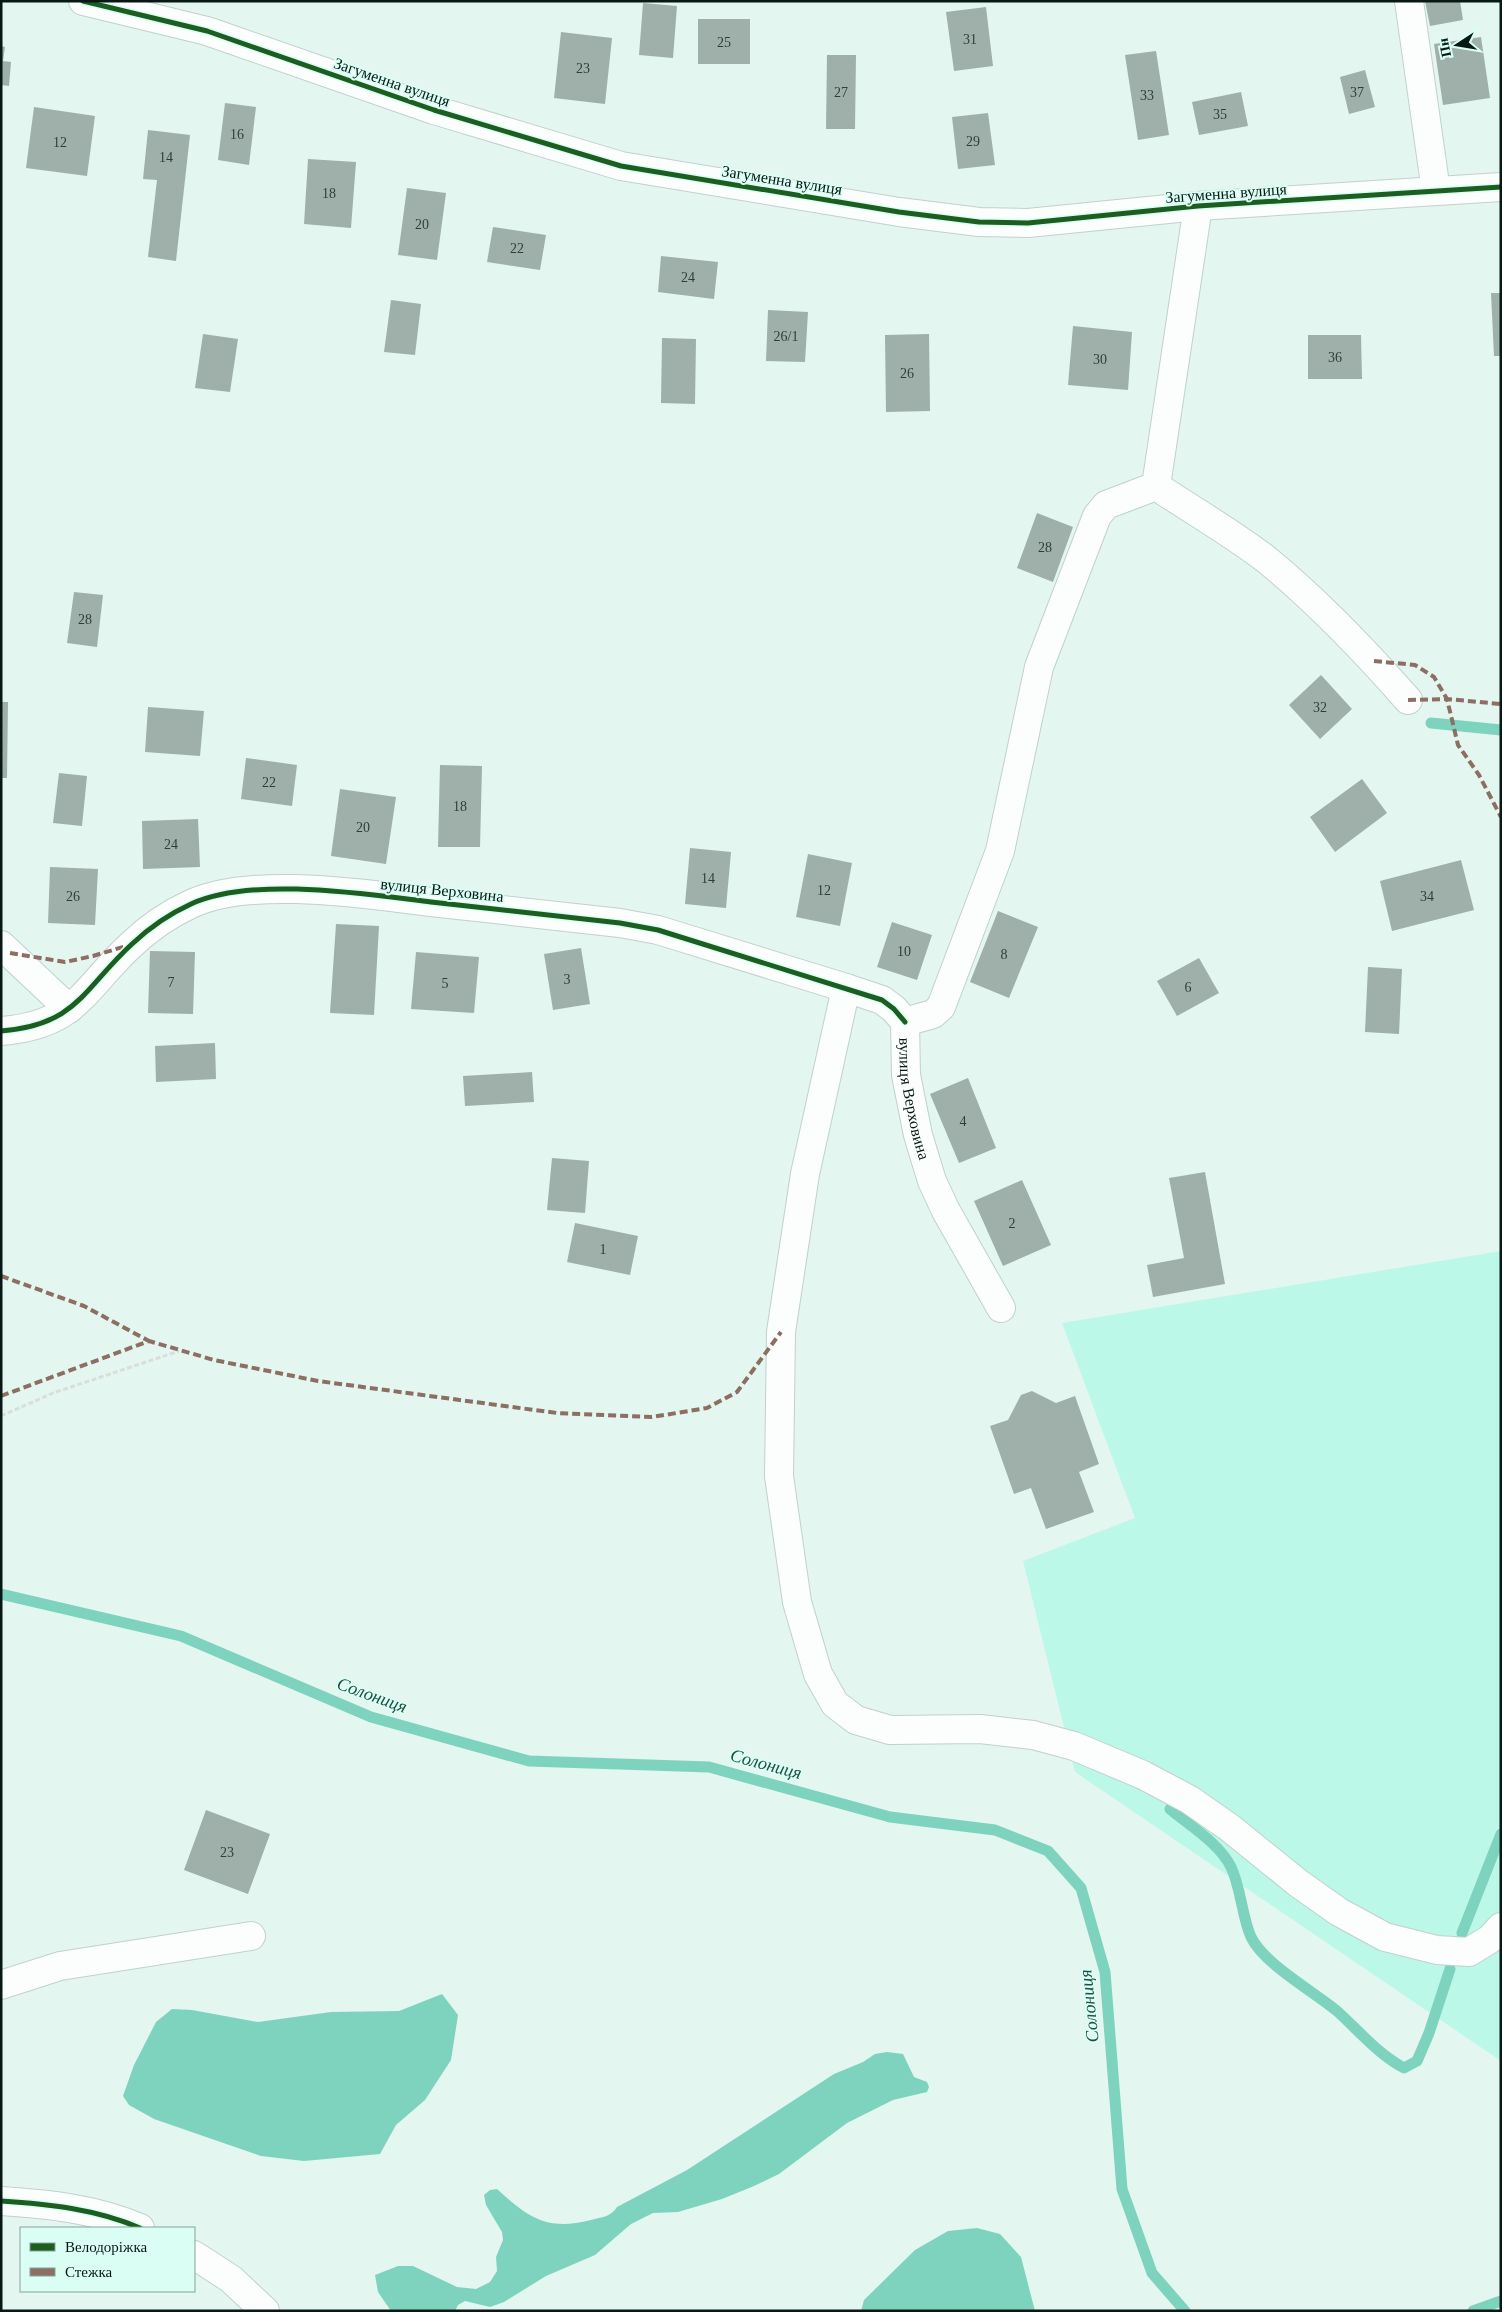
<svg xmlns="http://www.w3.org/2000/svg" width="1502" height="2312" font-family="Georgia,serif">
<rect width="100%" height="100%" fill="#e3f6f0"/>
<path fill="#bcf8e8" d="M1501 1251V2061L1075 1772 1023 1561 1135 1518 1062 1323Z"/>
<path fill="#7ed3bf" d="M442 1994 458 2015 451 2060 425 2100 396 2125 380 2154 304 2161 261 2156 154 2119 129 2105 123 2096 134 2065 156 2022 172 2009 192 2010 258 2022 331 2012 399 2011Z
M887 2052 903 2054 914 2077 927 2082 929 2087 927 2092 893 2100 847 2123 779 2174 754 2186 722 2199 678 2212 653 2213 631 2224 595 2255 546 2276 504 2302 490 2307 465 2301 458 2305 455 2311H391L378 2292 375 2275 398 2266H413L457 2287 476 2289 490 2282 497 2271 496 2257 503 2240 502 2232 486 2205 484 2195 490 2190 497 2189C529 2218 546 2231 591 2220 602 2217 611 2217 617 2207L687 2170 834 2074 863 2062 875 2054Z
M977 2228 1000 2234 1021 2257 1035 2311H861L864 2300 915 2250 948 2231Z"/>
<g fill="none" stroke-linecap="round" stroke-linejoin="round">
<path stroke="#7ed3bf" stroke-width="11" d="M1431 723 1501 730
M1 1594 181 1636 371 1717 529 1761 709 1767 890 1817 995 1830 1048 1851 1081 1888 1105 1972 1122 2189 1152 2273 1185 2311
M1170 1809C1190 1826 1219 1843 1231 1867 1241 1888 1242 1917 1251 1937 1264 1964 1313 1991 1337 2011 1359 2031 1378 2054 1404 2068L1417 2061 1429 2033 1450 1969
M1462 1933 1501 1834
M1473 2311 1501 2301"/>
</g>
<path fill="#9fb0ab" d="M1425 1H1460L1463 20 1430 26Z
M643 3 677 6 673 58 639 55Z
M986 7 993 66 954 71 946 12Z
M698 19H750V64H698Z
M561 32 612 38 605 104 554 98Z
M1481 37 1490 98 1443 105 1434 44Z
M1 46 5 47 3 61 11 62 9 86 1 85Z
M1156 51 1169 135 1138 140 1125 55Z
M827 55H856L855 129H826Z
M1365 70 1375 107 1349 114 1340 77Z
M1241 92 1248 126 1199 135 1192 102Z
M225 103 256 107 249 165 218 160Z
M34 107 95 116 87 176 26 168Z
M988 113 995 165 958 169 952 117Z
M148 130 190 135 176 261 148 257 157 180 143 179Z
M308 159 356 162 351 228 304 224Z
M407 188 446 193 437 260 398 255Z
M493 227 546 235 540 270 487 262Z
M661 256 718 262 714 299 658 292Z
M1491 293H1501V356H1494Z
M391 300 421 304 415 355 384 352Z
M768 310 808 312 805 362 766 361Z
M1073 326 1132 332 1128 390 1068 385Z
M203 334 238 339 230 392 195 388Z
M929 334 930 411 886 412 885 335Z
M1308 335H1361L1362 379H1308Z
M662 338 696 339 695 404 661 403Z
M1037 513 1073 527 1053 582 1017 568Z
M74 592 103 595 97 647 67 643Z
M1321 675 1352 709 1320 739 1289 705Z
M1 702H8L7 778H1Z
M148 707 204 711 200 756 145 752Z
M246 758 297 765 292 806 241 799Z
M440 765 482 766 480 847H438Z
M59 773 87 776 82 826 53 823Z
M1362 779 1387 813 1335 852 1310 817Z
M340 789 396 797 386 864 331 856Z
M198 819 200 867 143 869 142 821Z
M690 848 731 852 726 908 685 904Z
M808 854 852 863 840 926 796 917Z
M1461 860 1474 910 1392 931 1380 881Z
M50 867 98 869 95 925 48 923Z
M998 911 1038 927 1009 998 970 982Z
M892 922 932 935 917 980 877 967Z
M336 924 379 926 374 1015 330 1013Z
M581 948 590 1004 553 1010 544 954Z
M150 951 195 952 193 1014 148 1013Z
M416 952 479 957 474 1013 411 1009Z
M1199 958 1219 993 1177 1016 1157 981Z
M1368 967 1402 969 1399 1034 1365 1032Z
M215 1043 216 1079 156 1082 155 1046Z
M532 1072 534 1102 465 1106 463 1076Z
M968 1078 996 1148 959 1163 930 1094Z
M552 1158 589 1161 585 1213 547 1210Z
M1205 1172 1225 1284 1153 1297 1147 1265 1184 1258 1169 1178Z
M1022 1180 1051 1245 1003 1266 974 1201Z
M575 1223 638 1236 630 1275 567 1262Z
M1032 1391 1056 1403 1075 1396 1099 1464 1079 1472 1094 1512 1046 1529 1031 1488 1014 1494 990 1426 1008 1420 1021 1395Z
M206 1810 270 1834 248 1894 184 1870Z"/>
<g fill="none" stroke-linecap="round" stroke-linejoin="round">
<defs>
<g id="minor">
<path d="M83 1 207 31 434 110 621 166 899 212 979 222 1028 223 1198 206 1501 187"/>
<path d="M1409 1 1436 191"/>
<path d="M1198 206 1156 486C1192 510 1232 533 1267 560 1318 602 1365 651 1408 700"/>
<path d="M1 945 69 1009"/>
<path d="M846 988 805 1174 781 1332 779 1476 797 1602 818 1674 835 1704 856 1720 890 1730 980 1729 1033 1735 1074 1746 1143 1775 1190 1800 1230 1828 1298 1883 1339 1912 1385 1937 1437 1950 1469 1952 1490 1939 1501 1927"/>
<path d="M905 1022 933 1014 941 1007 1000 851 1039 667 1097 516 1106 505 1156 486"/>
<path id="s1" d="M1 1031C77 1025 83 989 132 944 149 928 169 914 191 904 252 876 365 894 431 902 494 909 557 916 620 923L658 930 846 988 882 1000 894 1009 905 1022 906 1075 918 1135 932 1181 946 1211 1001 1308"/>
<path d="M1 1985 60 1966 251 1936"/>
<path d="M1 2201C48 2204 96 2209 140 2228"/>
<path d="M194 2255 231 2279 265 2311"/>
</g>
</defs>
<use href="#minor" stroke="#c1d1cc" stroke-width="30"/>
<path stroke="#d9dedc" stroke-width="3" stroke-dasharray="5 2.5" stroke-linecap="butt" d="M1 1416 53 1393 179 1351"/>
<use href="#minor" stroke="#fbfefd" stroke-width="28"/>
<path stroke="#8d6e63" stroke-width="4" stroke-dasharray="8 4" stroke-linecap="butt" d="M1374 661 1415 665 1434 677 1447 699 1458 745 1479 775 1501 817
M1408 700 1447 699 1501 704
M10 953 65 962 93 956 126 946
M1 1276 84 1306 149 1341
M1 1396 149 1341 214 1360 318 1381 557 1413 652 1417 707 1408 737 1392 781 1332"/>
<defs>
<path id="cycleway" d="M83 1 207 31 434 110 621 166 899 212 979 222 1028 223 1198 206 1501 187
M1 1031C77 1025 83 989 132 944 149 928 169 914 191 904 252 876 365 894 431 902 494 909 557 916 620 923L658 930 882 1000 894 1009 905 1022
M1 2201C48 2204 96 2209 140 2228"/>
</defs>
<use href="#cycleway" stroke="#dbfef4" stroke-width="8"/>
<use href="#cycleway" stroke="#1b5e20" stroke-width="5"/>
</g>
<g text-anchor="middle" dominant-baseline="central" stroke-width="4" stroke-linejoin="round" paint-order="stroke">
<g font-size="14" fill="#2e3f3a">
<text x="970" y="39">31</text>
<text x="724" y="42">25</text>
<text x="583" y="68">23</text>
<text x="841" y="92">27</text>
<text x="1357" y="92">37</text>
<text x="1147" y="95">33</text>
<text x="1220" y="114">35</text>
<text x="237" y="134">16</text>
<text x="973" y="141">29</text>
<text x="60" y="142">12</text>
<text x="166" y="157">14</text>
<text x="329" y="193">18</text>
<text x="422" y="224">20</text>
<text x="517" y="248">22</text>
<text x="688" y="277">24</text>
<text x="786" y="336">26/1</text>
<text x="1335" y="357">36</text>
<text x="1100" y="359">30</text>
<text x="907" y="373">26</text>
<text x="1045" y="547">28</text>
<text x="85" y="619">28</text>
<text x="1320" y="707">32</text>
<text x="269" y="782">22</text>
<text x="460" y="806">18</text>
<text x="363" y="827">20</text>
<text x="171" y="844">24</text>
<text x="708" y="878">14</text>
<text x="824" y="890">12</text>
<text x="73" y="896">26</text>
<text x="1427" y="896">34</text>
<text x="904" y="951">10</text>
<text x="1004" y="954">8</text>
<text x="567" y="979">3</text>
<text x="171" y="982">7</text>
<text x="445" y="983">5</text>
<text x="1188" y="987">6</text>
<text x="963" y="1121">4</text>
<text x="1012" y="1223">2</text>
<text x="603" y="1249">1</text>
<text x="227" y="1852">23</text>
</g>
<g font-size="16" fill="#081915" stroke="#dbfef4">
<text transform="translate(392 82) rotate(19)">Загуменна вулиця</text>
<text transform="translate(782 180) rotate(9)">Загуменна вулиця</text>
<text transform="translate(1226 193) rotate(-4)">Загуменна вулиця</text>
<text transform="translate(442 890) rotate(6)">вулиця Верховина</text>
<text stroke="none"><textPath href="#s1" startOffset="1050">вулиця Верховина</textPath></text>
</g>
<g font-size="18" font-style="italic" fill="#215146" stroke="#dbfef4">
<text transform="translate(372 1695) rotate(20)">Солониця</text>
<text transform="translate(766 1764) rotate(15)">Солониця</text>
<text transform="translate(1089 2006) rotate(-96)">Солониця</text>
</g>
</g>
<rect width="1502" height="2312" fill="none" stroke="#081915" stroke-width="5"/>
<rect x="20" y="2227" width="175" height="65" fill="#dbfef4" stroke="#87a29b"/>
<rect x="30" y="2243" width="25" height="8" fill="#1b5e20" stroke="#87a29b"/>
<text x="65" y="2252" font-size="15" fill="#081915">Велодоріжка</text>
<rect x="30" y="2268" width="25" height="8" fill="#8d6e63" stroke="#87a29b"/>
<text x="65" y="2277" font-size="15" fill="#081915">Стежка</text>
<g transform="translate(1457 45) rotate(258)" stroke="#dbfef4" stroke-width="4" paint-order="stroke">
<path d="M0-4L9 19L0 12L-9 19Z" fill="#081915"/>
<text y="-8" font-size="14" font-weight="bold" text-anchor="middle" fill="#081915">Пн</text>
</g>
</svg>
